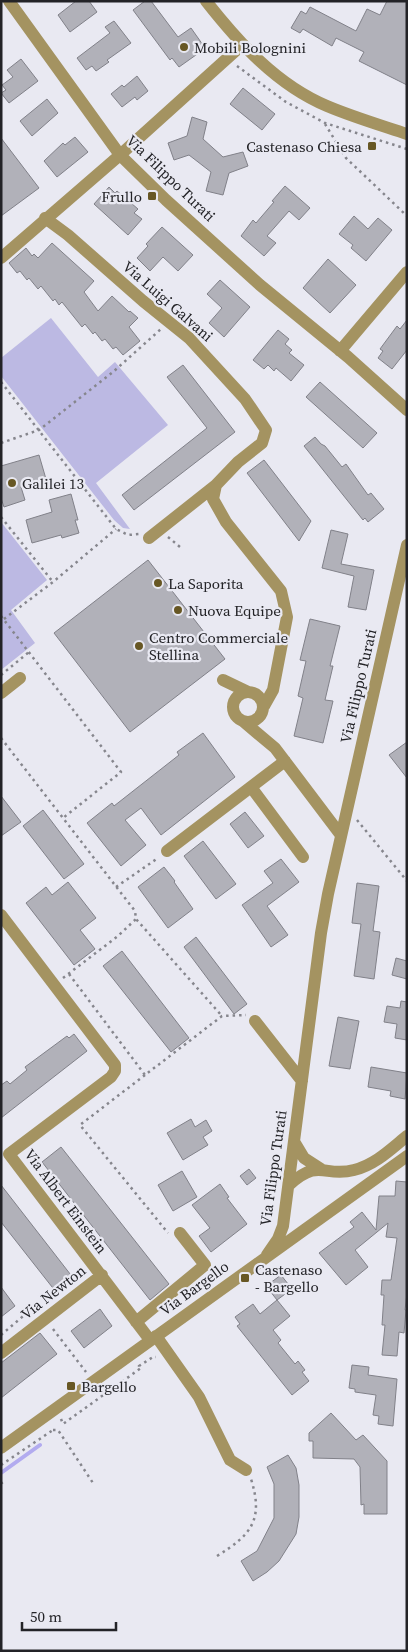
<svg xmlns="http://www.w3.org/2000/svg" width="408" height="1652" font-family="'Source Serif 4',serif">
<rect width="100%" height="100%" fill="#e9e9f2"/>
<path fill="#bcb9e3" d="M51 318 98 377 115 362 168 425 96 483 130 529 123 528 114 520 1 376V358Z
M1 522 47 580 11 610 35 643 1 670Z"/>
<g fill="none" stroke-linecap="round" stroke-linejoin="round">
<path stroke="#b2abef" stroke-width="4" d="M1 1473 40 1445"/>
</g>
<path fill="#b1b1b9" stroke="#818189" d="M76 1H89L97 12 70 32 58 15Z
M145 1H151L178 37 191 28 203 45 201 47 203 50 179 67 172 58 170 60 133 10Z
M387 1H407V85L359 61 364 52 336 38 332 46 303 29 300 33 291 28 301 11 306 14 310 7 356 31 367 9 380 15Z
M114 21 131 43 107 60 109 62 96 71 92 66 86 70 77 58 110 33 105 27Z
M21 59 38 81 9 103 1 93 6 90 2 85 13 77 7 70Z
M137 76 148 91 137 100 135 97 122 107 111 94 122 85 124 87Z
M243 88 275 114 262 130 230 104Z
M47 99 58 113 32 136 20 121Z
M192 117 207 122 203 139 223 157 243 152 248 166 229 173 223 195 206 191 211 172 189 155 174 160 168 143 187 136Z
M75 137 88 152 57 177 44 161 63 143 65 145Z
M1 138 39 188 1 216Z
M285 186 310 208 299 220 289 211 267 236 276 243 264 256 241 236 253 220 256 223 274 202 272 201Z
M109 187 115 193 117 191 138 209 134 213 142 219 128 235 94 204Z
M354 216 368 229 378 218 392 230 366 261 351 248 353 245 339 234Z
M162 227 193 255 178 271 163 257 150 271 137 258 148 246 146 244Z
M52 243 94 281 84 292 98 311 112 296 129 312 130 311 138 318 129 327 140 341 123 355 116 347 113 349 105 339 102 341 95 332 93 334 85 324 82 327 62 302 59 305 55 299 53 301 41 286 38 289 29 278 27 280 20 271 17 273 9 263 26 248 32 256 34 254 38 258Z
M328 259 356 285 330 313 303 288Z
M220 280 250 307 224 337 209 323 222 308 207 294Z
M407 320V350L392 369 378 358 383 351 380 349 397 326 400 329Z
M278 330 289 339 285 344 292 350 289 353 304 365 291 381 276 368 274 371 268 365 264 369 253 360Z
M183 365 235 432 134 510 122 495 207 428 167 377Z
M320 382 377 433 363 448 306 397Z
M315 437 321 444 325 446 342 467 346 464 368 495 371 493 384 509 368 522 365 518 363 520 304 446Z
M39 455 46 479 23 486 21 487 25 500 4 507 1 498V466Z
M264 460 311 521 299 541 247 473Z
M71 494 78 520H75L79 533 62 538 61 535 32 543 26 520 52 512 49 500Z
M331 530 348 534 341 564 374 570 366 610 348 607 354 576 322 568Z
M148 560 225 659 130 732 54 633Z
M310 619 340 626 330 666H333L325 700 333 701 323 743 294 736 303 698 298 696 306 661 300 660Z
M203 733 235 777 161 835 141 808 125 820 146 845 121 866 87 823 112 803 114 806 179 755 177 752Z
M407 742V778L389 755Z
M1 796 21 822 1 836Z
M43 810 84 864 64 879 23 826Z
M245 812 264 836 248 848 230 824Z
M203 841 236 884 216 899 184 856Z
M281 859 299 882 267 906 288 935 271 947 242 905 273 883 264 871Z
M164 867 175 881 174 882 193 909 168 928 138 887Z
M68 882 96 918 80 930 95 949 74 965 26 903 46 887 52 895Z
M357 883 379 886 373 931 380 932 374 979 354 976 361 924 352 923Z
M196 937 247 1004 234 1014 184 947Z
M122 951 189 1038 171 1052 103 966Z
M396 958 407 961V979L392 975Z
M401 1001 407 1002V1040L395 1038 397 1024 384 1022 387 1006 400 1008Z
M338 1017 359 1021 350 1069 329 1066Z
M74 1034 87 1051 1 1118V1085L7 1081 10 1084 27 1070 25 1067 67 1036 69 1038Z
M371 1067 407 1073 405 1099 390 1096 391 1091 368 1087Z
M191 1119 195 1127 206 1120 212 1131 203 1137 208 1145 183 1160 167 1133Z
M61 1147 169 1284 150 1300 42 1162Z
M249 1169 256 1178 247 1185 240 1176Z
M182 1171 197 1197 173 1211 158 1185Z
M396 1181 407 1182V1293L405 1310H406L404 1333 399 1332 397 1356 382 1355 385 1325H382L384 1295H381L382 1280H391L397 1238 386 1237 388 1223 355 1250 368 1267 346 1285 319 1253 354 1227 350 1222 362 1212 376 1230 379 1196H395Z
M220 1184 229 1197 227 1198 247 1224 211 1252 199 1236 210 1228 192 1205Z
M1 1185 74 1279 56 1292 1 1222Z
M281 1275 292 1289 277 1300 266 1286Z
M1 1287 15 1306 1 1317Z
M277 1300 290 1316 273 1330 281 1340 278 1343 295 1364 298 1361 305 1370 302 1372 309 1381 292 1395 237 1326 240 1324 235 1317 253 1304 260 1314Z
M100 1309 112 1326 84 1348 71 1331Z
M40 1333 57 1354 1 1398V1363Z
M352 1365 369 1367 368 1375 397 1379 393 1426 378 1424 379 1416 373 1415 376 1395 355 1392V1389L349 1388Z
M331 1413 356 1440 363 1435 387 1461V1514H364V1504L361 1505 360 1467 354 1459 313 1458V1441H309V1433Z
M288 1455 296 1468 299 1485V1517L296 1534 279 1561 267 1572 253 1581 241 1561 257 1551 274 1518V1484L267 1467Z"/>
<g fill="none" stroke-linecap="round" stroke-linejoin="round">
<path stroke="#86868d" stroke-width="2.5" stroke-dasharray="2.5 4" stroke-linecap="butt" d="M237 66 286 102 325 123 407 149
M325 124 346 158 407 216
M1 382 116 529 128 535 139 534
M1 443 39 430 113 372 161 329
M1 517 53 582
M168 537 180 547
M1 616 121 772 63 818
M4 619 53 582 116 529
M1 675 29 652
M1 738 135 911 136 919 222 1016
M357 820 407 881
M116 887 158 858
M69 974 145 1075 222 1016 246 1015
M63 978 118 936 136 919
M145 1075 80 1125 168 1233
M53 1329 86 1372
M1 1335 35 1306 38 1311
M61 1419 63 1424 141 1368 139 1366 153 1357H156
M53 1430H58L93 1483
M1 1465 53 1430
M1 1482 4 1486
M217 1556C251 1535 264 1520 251 1479"/>
<path stroke="#a49361" stroke-width="12" d="M9 1 120 155 166 200 260 285 348 357 407 410
M206 1C239 43 277 85 327 106 353 117 380 125 407 134
M45 218 68 235 143 301 189 338 245 399 266 430 262 443 238 462 216 485 213 499 226 522 281 591 287 617 273 690 264 706
M1 258 120 155 242 45
M340 351 407 272
M149 538 216 485
M223 680 248 692
M233 707a15 15 0 1 1 30 0a15 15 0 1 1-30 0Z
M1 693 20 678
M244 722 275 748 340 834
M251 787 303 857
M167 851 285 761
M1 915 115 1065V1071L111 1077 9 1154 150 1340
M255 1021 302 1081
M295 1143 304 1158 321 1169
M289 1185C320 1157 324 1178 354 1170 375 1165 391 1149 407 1136
M267 1255 278 1239 283 1226 321 933 328 894 407 545
M136 1322 205 1265 180 1233
M156 1336 199 1397 230 1460 246 1470
M1 1353 102 1275
M1 1448 407 1156"/>
</g>
<g fill="#675724" stroke="#e9e9f2" stroke-width="2">
<circle cx="184" cy="47" r="5"/>
<rect x="367" y="141" width="10" height="10" rx="2.5"/>
<rect x="147" y="191" width="10" height="10" rx="2.5"/>
<circle cx="12" cy="483" r="5"/>
<circle cx="158" cy="583" r="5"/>
<circle cx="178" cy="610" r="5"/>
<circle cx="139" cy="646" r="5"/>
<rect x="240" y="1273" width="10" height="10" rx="2.5"/>
<rect x="66" y="1381" width="10" height="10" rx="2.5"/>
</g>
<g text-anchor="middle" dominant-baseline="central" stroke-width="4.5" stroke-linejoin="round" paint-order="stroke">
<g font-size="15" fill="#232327" stroke="#e9e9f2" text-anchor="start">
<text x="194" y="47">Mobili Bolognini</text>
<text x="362" y="146" text-anchor="end">Castenaso Chiesa</text>
<text x="142" y="196" text-anchor="end">Frullo</text>
<text x="22" y="483">Galilei 13</text>
<text x="168" y="583">La Saporita</text>
<text x="188" y="610">Nuova Equipe</text>
<text x="149" y="637">Centro Commerciale<tspan x="149" dy="17">Stellina</tspan></text>
<text x="255" y="1269">Castenaso<tspan x="255" dy="17">- Bargello</tspan></text>
<text x="81" y="1386">Bargello</text>
</g>
<g font-size="15" fill="#232327" stroke="#e9e9f2">
<text transform="translate(171 178) rotate(44)">Via Filippo Turati</text>
<text transform="translate(168 301) rotate(41)">Via Luigi Galvani</text>
<text transform="translate(358 686) rotate(-77)">Via Filippo Turati</text>
<text transform="translate(273 1168) rotate(-82)">Via Filippo Turati</text>
<text transform="translate(66 1201) rotate(53)">Via Albert Einstein</text>
<text transform="translate(194 1288) rotate(-36)">Via Bargello</text>
<text transform="translate(53 1292) rotate(-38)">Via Newton</text>
</g>
</g>
<rect width="408" height="1652" fill="none" stroke="#232327" stroke-width="5"/>
<path d="M22 1622v8h94v-8" fill="none" stroke="#232327" stroke-width="2.5"/>
<text x="30" y="1622" font-size="15" fill="#232327" stroke="#e9e9f2" stroke-width="4" paint-order="stroke">50 m</text>
</svg>
